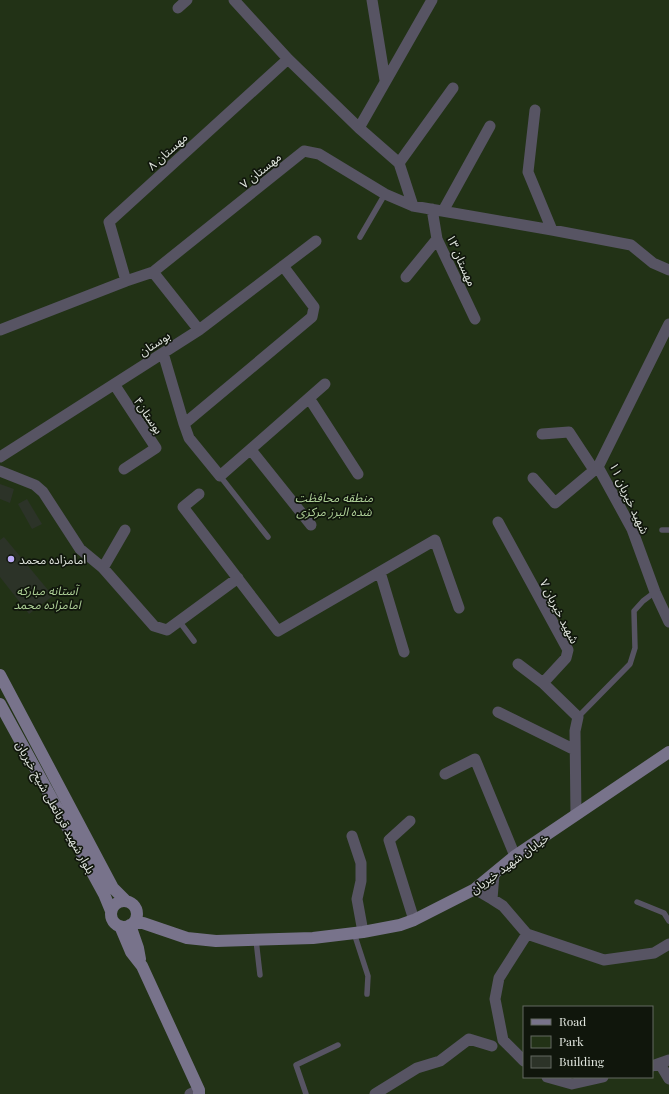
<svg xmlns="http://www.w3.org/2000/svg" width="669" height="1094" font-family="'Playfair Display','Noto Sans Arabic',serif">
<rect width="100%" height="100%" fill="#191f15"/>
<path fill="#223216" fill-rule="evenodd" d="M0 0H669V1094H0ZM524 1007H652V1077H524Z"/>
<path fill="#2c3328" d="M0 484 14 489 10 503 0 499Z
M27 499 42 524 32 529 18 504Z
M4 537 53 596 29 614 0 577V540Z"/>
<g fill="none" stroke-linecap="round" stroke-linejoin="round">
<path stroke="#575463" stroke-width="5.5" d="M360 237 385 194
M220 476 268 537
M662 530H669
M179 621 194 641
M578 717 630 664 635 648 634 611 643 601 655 592
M637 902 664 913 669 921
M354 933 368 976 367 994
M256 940 260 975
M306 1094 296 1065 338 1045"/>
<path stroke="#575463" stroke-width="11" d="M234 0 288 59 359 128 399 163 413 206
M372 0 385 80
M178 8 187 0
M535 110 528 172 552 230
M359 128 432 0
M399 163 453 88
M432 209 437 239 475 319
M443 211 490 126
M153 272 199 330
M406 277 437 239
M126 281 109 222 288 59
M669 324 598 467 632 529 655 592 669 622
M0 330 126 281 153 272 304 151 319 154 385 194 413 206 552 230 631 245 653 263 669 270
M163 353 184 424 189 438 220 476 325 384
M114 384 156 448 124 469
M309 398 358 474
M184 424 312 317 314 307 283 266
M542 434 569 432 594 470
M251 450 311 525
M0 457 199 330 316 241
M0 471 35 485 43 492 80 549 103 568 154 626 167 630 238 578
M533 478 555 503 598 467
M199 494 183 507 278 631 435 540 459 608
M498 522 568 650 566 658 543 683 578 717 575 731 576 815
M103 568 125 530
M380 572 404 652
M518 664 543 683
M498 712 575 750
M445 774 475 759 515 856
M410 821 389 840 414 920
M352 836 361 863V881L357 899 363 932
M475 889 492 899 503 906 527 934 604 960 654 953 669 944
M492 899 494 874
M524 1061 503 1040 495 999 499 978 527 934
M660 1064 669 1079
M652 1066 669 1060
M547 1077 572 1084 603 1077
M190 1094 199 1090
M375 1094 417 1068 440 1061 469 1039 492 1046"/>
<path stroke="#78738b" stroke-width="12" d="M0 675 113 888 125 900
M0 704 104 894 111 911
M111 914a13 13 0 1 1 26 0a13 13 0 1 1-26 0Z
M134 923H143L187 938 216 941 313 938 363 932 400 925 414 920 475 889 515 856 669 752
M130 925 138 948 140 959
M120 926 131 952 142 966 199 1090V1094"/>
</g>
<circle fill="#bbaaf6" stroke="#10160c" stroke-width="1.5" cx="11" cy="559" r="4"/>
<g text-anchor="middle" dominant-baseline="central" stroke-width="3.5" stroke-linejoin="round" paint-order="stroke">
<g font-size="12" fill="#e0e5de" stroke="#10160c">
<text transform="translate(167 151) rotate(-42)">مهستان ۸</text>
<text transform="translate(260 170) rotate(-39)">مهستان ۷</text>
<text transform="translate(462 260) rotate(66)">مهستان ۱۳</text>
<text transform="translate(154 343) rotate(-33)">بوستان</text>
<text transform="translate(149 415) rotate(56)">بوستان۴</text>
<text transform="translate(630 498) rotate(65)">شهید خیریان ۱۱</text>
<text transform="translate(560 611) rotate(63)">شهید خیریان ۷</text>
<text transform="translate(56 807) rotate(61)">بلوار شهید قربانعلی شیخ خیریان</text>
<text transform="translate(509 863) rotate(-36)">خیابان شهید خیریان</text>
</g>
<g font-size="12" font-style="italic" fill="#adcf96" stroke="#10160c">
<text x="334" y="497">منطقه محافظت<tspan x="334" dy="14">شده البرز مرکزی</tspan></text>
<text x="47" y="590">آستانه مبارکه<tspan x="47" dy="14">امامزاده محمد</tspan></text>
</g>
<g font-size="12" fill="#e0e5de" stroke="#10160c" text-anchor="start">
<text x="19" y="559">امامزاده محمد</text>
</g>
</g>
<rect x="523" y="1006" width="130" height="72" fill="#10160c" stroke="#636960"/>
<rect x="531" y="1019" width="20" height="6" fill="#78738b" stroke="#636960"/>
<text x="559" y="1026" font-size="12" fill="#e0e5de">Road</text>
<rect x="531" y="1036" width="20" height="12" fill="#223216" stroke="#636960"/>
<text x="559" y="1046" font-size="12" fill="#e0e5de">Park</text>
<rect x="531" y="1056" width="20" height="12" fill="#2c3328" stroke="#636960"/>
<text x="559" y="1066" font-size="12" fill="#e0e5de">Building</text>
</svg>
